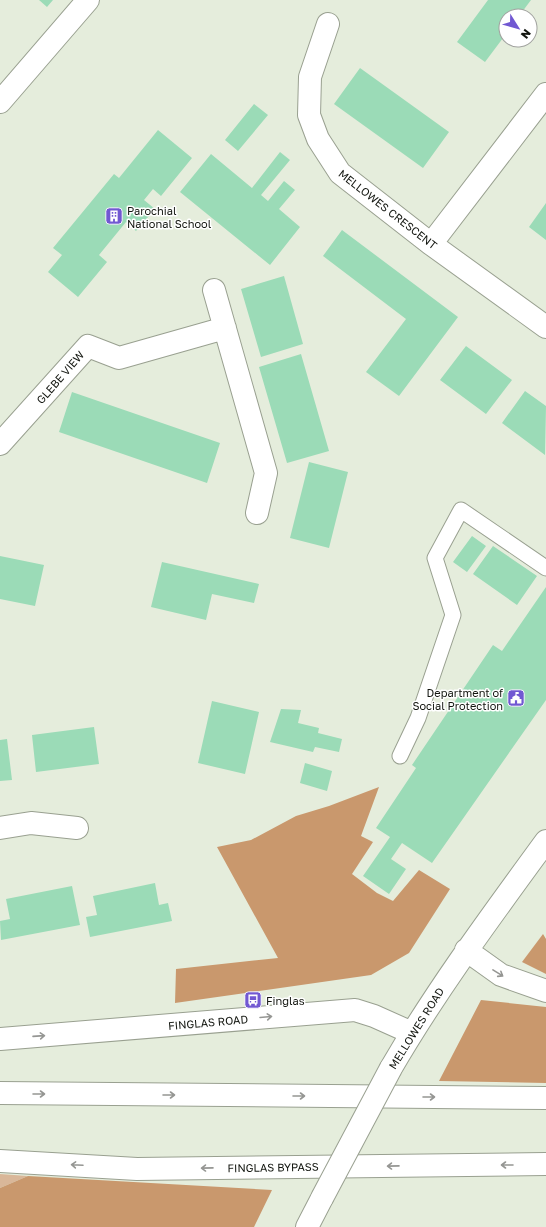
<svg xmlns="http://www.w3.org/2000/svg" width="546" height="1227" font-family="'Golos Text',sans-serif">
<rect width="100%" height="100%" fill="#e5eddc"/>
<path fill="#d9b799" d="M0 1174 28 1176 0 1188Z"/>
<path fill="#c9986d" d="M379 787 361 836 373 842 352 874 377 893 393 901 419 870 450 889 409 953 371 975 175 1003 176 969 278 958 217 847 251 840 296 816 329 806Z
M543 934 546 939V974L522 962Z
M481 1000 546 1007V1083L439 1081Z
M28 1176 272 1190 254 1227H0V1188Z"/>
<path fill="#9bdbb7" d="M39 0H53L47 7Z
M488 0H531L519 16H506V34L485 62 457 42Z
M360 68 449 132 423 168 334 104Z
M254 104 268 115 238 151 225 140Z
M158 130 192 158 161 196 153 189 144 200 155 209 136 231 126 222 99 255 107 262 78 297 48 272 62 255 53 248 114 174 119 178Z
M280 152 290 160 261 195 268 201 284 181 295 190 279 209 300 227 270 265 180 192 211 154 252 188Z
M546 203V240L529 227Z
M342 230 458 317 399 396 366 372 406 319 323 256Z
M284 276 303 344 261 357 241 289Z
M466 346 512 380 486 414 440 380Z
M301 354 329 451 287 463 259 367Z
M525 391 546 406 545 455 502 423Z
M72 392 220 443 207 483 59 432Z
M309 462 348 472 329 548 290 538Z
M472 536 486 546 467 572 453 562Z
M493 546 537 576 517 605 473 574Z
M0 556 44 565 35 606 0 599Z
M162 562 259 584 254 603 212 594 206 620 151 607Z
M546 587V700L432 863 402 843 391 859 406 869 389 894 363 876 390 837 376 828 416 768 412 765 493 645 502 651Z
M212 701 259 712 245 774 198 763Z
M281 709 301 710 298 723 319 728 318 733 342 739 339 752 315 747 313 752 270 742Z
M94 727 99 764 36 772 32 735Z
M7 739 12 780 0 781V740Z
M305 763 332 771 327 791 300 783Z
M155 883 159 905 168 903 172 921 90 937 86 917 97 915 93 896Z
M72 886 80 925 1 940 0 921 10 919 6 899Z"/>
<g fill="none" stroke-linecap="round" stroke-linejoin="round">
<defs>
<path id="lane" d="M400 756 418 718 453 615 435 558 461 510 546 568"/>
<path id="street" d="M328 24 310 77 309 115 318 139 340 173 431 244 546 327
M0 102 88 0
M431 244 546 94
M214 290 266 473 257 513
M0 444 88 346 119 358 225 328
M0 828 31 823 77 828"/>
<path id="secondary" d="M466 950 501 975 546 991
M0 1039 355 1010 374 1016 412 1033
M391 1068C437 989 492 915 546 841
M0 1093 546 1098
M0 1161 137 1169 546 1164
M307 1227 322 1198"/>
</defs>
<use href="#lane" stroke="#99a090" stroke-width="17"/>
<use href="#street" stroke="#99a090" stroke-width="24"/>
<use href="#secondary" stroke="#99a090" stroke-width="24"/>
<use href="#lane" stroke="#fff" stroke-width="15"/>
<use href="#street" stroke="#fff" stroke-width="22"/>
<use href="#secondary" stroke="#fff" stroke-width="22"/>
<defs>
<path id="secondary-bridge" d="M322 1198 391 1068"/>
</defs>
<use href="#secondary-bridge" stroke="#99a090" stroke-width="24" stroke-linecap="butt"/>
<use href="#secondary-bridge" stroke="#fff" stroke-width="22"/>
</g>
<defs><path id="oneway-shaft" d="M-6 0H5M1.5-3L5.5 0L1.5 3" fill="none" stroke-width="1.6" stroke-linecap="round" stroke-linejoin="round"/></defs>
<g stroke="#959693">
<use href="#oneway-shaft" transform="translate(498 973) rotate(32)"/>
<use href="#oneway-shaft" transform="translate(266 1017) rotate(-5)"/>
<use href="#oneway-shaft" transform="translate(39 1036) rotate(-4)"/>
<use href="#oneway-shaft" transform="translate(39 1094)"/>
<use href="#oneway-shaft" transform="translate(169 1095)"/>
<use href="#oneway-shaft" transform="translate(299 1096)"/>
<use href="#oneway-shaft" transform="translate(429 1097)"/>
<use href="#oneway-shaft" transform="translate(77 1165) rotate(-177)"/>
<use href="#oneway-shaft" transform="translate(507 1165) rotate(180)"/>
<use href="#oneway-shaft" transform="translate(393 1166) rotate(179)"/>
<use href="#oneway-shaft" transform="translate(207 1168) rotate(179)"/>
</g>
<defs>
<symbol id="building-square" viewBox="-11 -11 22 22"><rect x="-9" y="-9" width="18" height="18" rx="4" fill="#7158d2" stroke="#fff"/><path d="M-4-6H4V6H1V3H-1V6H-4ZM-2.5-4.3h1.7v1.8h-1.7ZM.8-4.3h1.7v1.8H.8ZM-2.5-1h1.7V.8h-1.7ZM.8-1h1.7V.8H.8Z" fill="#fff"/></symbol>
<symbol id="civic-square" viewBox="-11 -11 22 22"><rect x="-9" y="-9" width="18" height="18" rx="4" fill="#7158d2" stroke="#fff"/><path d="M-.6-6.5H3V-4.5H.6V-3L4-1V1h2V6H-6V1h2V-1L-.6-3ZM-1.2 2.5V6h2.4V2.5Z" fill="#fff"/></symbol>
<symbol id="bus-square" viewBox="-11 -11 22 22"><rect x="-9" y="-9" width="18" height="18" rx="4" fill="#7158d2" stroke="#fff"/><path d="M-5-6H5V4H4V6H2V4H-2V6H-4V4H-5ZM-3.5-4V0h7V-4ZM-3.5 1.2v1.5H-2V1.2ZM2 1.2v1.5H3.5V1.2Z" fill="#fff"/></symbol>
</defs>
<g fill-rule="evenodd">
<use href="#building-square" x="104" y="206" width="20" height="20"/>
<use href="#civic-square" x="506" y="688" width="20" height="20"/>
<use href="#bus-square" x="243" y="990" width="20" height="20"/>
</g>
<g text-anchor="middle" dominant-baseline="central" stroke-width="3" stroke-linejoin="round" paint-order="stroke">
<g font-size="11" fill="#131610" stroke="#fff">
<text transform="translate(388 209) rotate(38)">MELLOWES CRESCENT</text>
<text transform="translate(60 377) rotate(-49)">GLEBE VIEW</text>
<text transform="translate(208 1022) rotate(-5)">FINGLAS ROAD</text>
<text transform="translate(416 1028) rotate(-58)">MELLOWES ROAD</text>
<text transform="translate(273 1167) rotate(-1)">FINGLAS BYPASS</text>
</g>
<g font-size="11" fill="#131610" stroke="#fff" text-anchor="start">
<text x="127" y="210">Parochial<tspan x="127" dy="13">National School</tspan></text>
<text x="503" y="692" text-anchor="end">Department of<tspan x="503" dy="13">Social Protection</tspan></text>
<text x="266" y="1000">Finglas</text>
</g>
</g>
<g transform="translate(518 28) rotate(127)"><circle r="19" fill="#ffffff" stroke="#a1a29f"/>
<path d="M0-3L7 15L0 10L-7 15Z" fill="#7158d2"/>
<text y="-6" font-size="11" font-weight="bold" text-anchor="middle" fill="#131610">N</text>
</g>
</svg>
